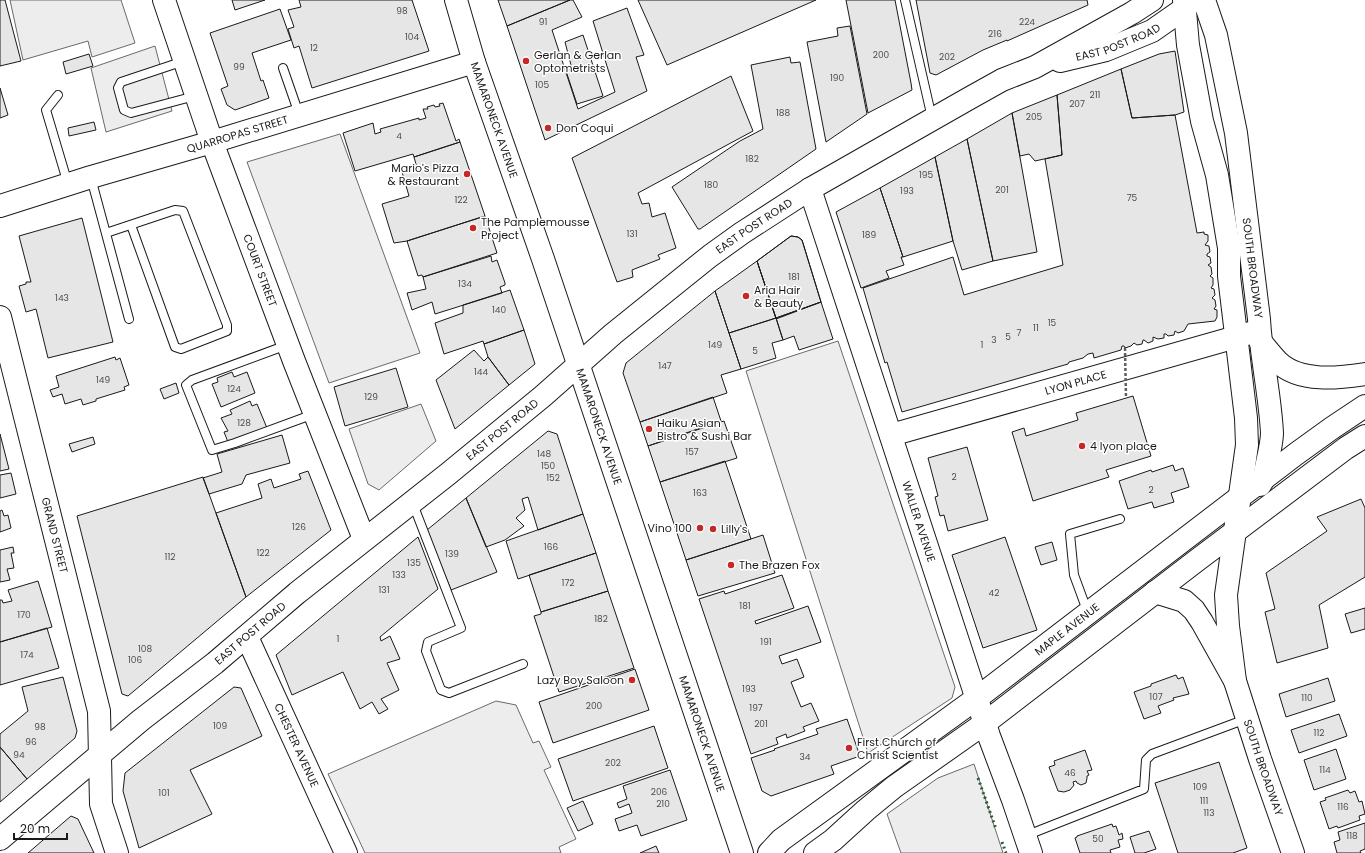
<svg xmlns="http://www.w3.org/2000/svg" width="1365" height="853" font-family="Poppins,sans-serif">
<rect width="100%" height="100%" fill="#fff"/>
<path fill="#ededed" stroke="#6a6a6a" d="M10 0H121L135 43 92 57 88 41 23 60Z
M155 46 172 111 106 132 91 68Z
M340 134 420 353 329 383 247 162Z
M838 341 955 687 952 698 868 753 746 371Z
M421 404 436 441 379 490 368 484 349 429Z
M496 701 516 705 533 743 539 741 551 767 544 770 576 839 559 847 561 853H365L328 774Z
M974 764 1003 853H901L887 814 938 778Z"/>
<path fill="#e6e6e6" stroke="#1a1a1a" d="M0 0H5L21 61 0 66Z
M232 0H265L235 10Z
M299 0H412L429 51 312 88 299 46 294 48 288 29 294 27 288 10 301 7Z
M498 0H570L507 26Z
M570 0H573L582 17 552 30 578 109 615 92 593 21 627 8 644 55 636 57 647 91 545 140 507 26Z
M638 0H816L667 65Z
M846 0H895L911 83 912 90 868 113Z
M916 0H1087L1088 5 1007 41V40L983 50 936 75 930 73Z
M280 9 291 40 252 53 261 81 263 80 269 98 235 110 227 105 221 89 228 86 210 33Z
M850 26 867 114 826 142 807 42 838 36 837 28Z
M583 35 603 96 577 104 566 71 572 69 565 42Z
M1175 51 1184 112 1175 115 1132 118 1121 69 1159 54Z
M89 54 93 66 66 74 63 62Z
M790 57 791 63 800 62 816 149 700 229H698L672 187 740 141 763 129 751 65Z
M1121 69 1132 118 1175 115 1197 233 1204 232V234L1208 235V241L1205 245 1209 246 1210 252 1207 254V256L1210 257 1211 263 1208 265 1211 267 1212 274 1210 276 1213 278V285L1211 288 1214 289 1215 295 1212 298 1215 300 1216 306 1214 309 1217 310V317L1215 321 1188 324 1184 331 1178 333 1175 331 1174 335 1168 336 1166 334H1164V338L1158 339 1153 337V341L1148 343 1144 340H1143L1142 344 1137 345 1134 343 1131 346 1125 348 1124 346H1122L1121 350 1094 358 1093 353 1088 354 1083 358 1069 362 1068 364 902 412 887 362 885 363 863 288 953 257 964 295 1063 265 1045 159 1062 155 1057 95Z
M731 76 753 131 638 193 642 204 649 203 652 217 665 213 676 248 658 255 660 259 632 270 633 277 617 282 572 158Z
M0 88 8 115 0 118Z
M1057 95 1062 155 1035 161 1029 154 1020 156 1012 113Z
M443 103 456 141 459 139 460 142 414 157 413 154 355 171 343 133 373 123 375 134 381 132 380 129 419 118V120L426 118 423 109H428L427 107 434 105 435 107 440 106 439 104Z
M1012 113 1037 252 993 261 967 139Z
M94 122 96 130 69 136 68 128Z
M967 139 993 261 962 270 953 241 935 157Z
M460 142 485 216 407 241 394 243 382 204 409 196 402 172 417 168 414 157Z
M935 157 953 241 903 257 880 188Z
M880 188 903 257H901L904 265 886 271 889 278 861 288 836 212Z
M485 216 497 253 423 277 422 275 418 276 407 241Z
M82 218 113 342 48 358 36 309 26 312 19 286 26 284V282H31L19 236Z
M791 236 798 237 802 240 821 302 776 318 757 261Z
M791 236 798 237 802 240 821 302 776 319 757 261Z
M491 256 492 262 497 260 505 283V285L500 287 502 293 435 314 432 302 412 310 407 293 426 289 423 277Z
M757 261 776 318 729 333 715 291Z
M510 290 524 330 484 344 483 341 444 354 435 323 463 313V305Z
M715 291 741 369 721 375 727 393 640 422 623 373 626 363Z
M821 302 833 339 799 350 794 336 783 340 776 318Z
M776 318 783 340 772 343 776 358 741 369 729 333Z
M524 330 535 364 509 385 488 357 484 344Z
M474 350 484 361 488 357 509 385 455 429 436 380Z
M115 357 116 360 120 358 129 385 124 387 125 390 96 399V401L83 405 81 399 65 404 62 394 53 397 50 390 59 387 56 376Z
M396 368 408 407 345 426 334 387Z
M232 372 234 377 247 372 255 393 221 407 212 384 218 382 217 378Z
M176 383 179 393 164 399 160 389Z
M1133 396 1151 456 1106 470 1109 477 1033 501 1012 432 1024 428 1026 436 1078 420 1076 413Z
M713 397 721 421 648 446 640 422Z
M250 401 252 406 257 404 267 428 228 442 224 432 228 431 221 418 232 414 230 410Z
M724 421 737 458 660 482 648 446Z
M548 431 557 434 583 514 538 530 528 497 522 499 525 510 516 518 524 526 505 540 486 547 466 498Z
M0 434 9 469 0 471Z
M282 435 290 463 246 475 242 484 209 494 203 478 222 472 217 454Z
M93 437 95 444 72 452 69 444Z
M967 447 988 520 948 531 944 515 940 516 935 497 938 496 928 458Z
M725 461 751 539 686 560 660 482Z
M1173 465 1175 471 1183 468 1189 487 1171 493 1174 502 1154 508 1152 502 1128 509 1119 481 1151 470 1152 472Z
M308 471 331 530 246 597 216 513 262 498 258 484 271 479 274 488 301 479 299 474Z
M11 473 16 494 0 498V475Z
M203 477 246 597 128 696 122 694 77 516Z
M466 498 497 572 451 590 427 530Z
M1361 499 1365 508V577L1319 605 1328 648 1277 663 1265 612 1275 609 1266 573 1327 531 1317 517Z
M2 510 4 516 8 515 11 528 0 532V511Z
M583 514 596 553 518 579 506 541Z
M763 535 775 573 698 596 686 560Z
M418 537 438 589 380 637 381 641 390 636 400 659 387 663 399 690 381 699 388 709 379 714 372 702 360 709 343 672 292 695 276 655Z
M1005 537 1037 630 983 648 952 555Z
M1052 542 1057 560 1041 565 1035 547Z
M13 547 14 553H11L14 568 7 569 10 580 0 582V550Z
M596 553 608 591 541 612 529 575Z
M782 575 794 608 755 621 756 624 808 606 821 642 779 656 782 664 797 659 804 677 791 682 801 707 811 703 819 721 803 727 805 731 787 738 786 734 776 738 778 744 751 754 699 599 724 591 725 594Z
M38 581 52 627 0 642V600H2L3 603 12 601 8 590Z
M608 591 634 668 559 692 534 616 541 614V612Z
M1365 608V629L1351 633 1345 614Z
M47 628 59 668 0 685V642Z
M635 669 649 710 553 743 539 702Z
M1176 675 1178 679 1183 677 1189 694 1173 698 1174 700 1158 706 1161 713 1144 719 1134 692 1151 686V684Z
M63 677 77 731 75 738 27 779 0 747V734L28 711 22 687Z
M1328 678 1335 701 1286 717 1279 694Z
M234 687 241 688 262 736 190 770 212 814 139 848 123 791 125 773Z
M1339 714 1347 736 1299 753 1291 730Z
M847 719 860 756 831 766 834 774 771 796 762 791 751 758 775 750 774 749 818 734 816 729Z
M654 726 668 768 573 801 558 759Z
M0 747 27 779 0 802Z
M1336 749 1346 779 1314 790 1304 760Z
M1085 750 1092 770 1087 771 1089 775 1087 776V778L1086 783 1081 785 1077 783 1076 781 1073 782 1074 785 1070 790 1064 792 1058 791 1049 767 1055 765 1054 761Z
M1219 762 1247 848 1233 853H1178L1155 783Z
M670 770 687 820 641 836 637 825 619 831 615 819 632 813 629 804 619 808 617 803 627 799 623 786Z
M1348 790 1350 793 1355 791 1359 802 1362 801 1365 814 1359 816 1360 820 1338 828 1337 826 1329 829 1320 802 1326 800 1325 798Z
M583 801 593 824 578 831 567 808Z
M71 816 78 819 94 853H28Z
M1365 823V849L1360 851 1361 853H1337L1334 842 1340 840 1338 832Z
M1112 824 1113 827 1116 826 1119 835 1122 833 1123 839 1118 840 1120 847 1110 850 1111 853H1080L1075 838 1077 837V836Z
M1149 831 1156 849 1144 853H1135L1130 837Z
M656 846 659 853H640Z"/>
<g fill="none" stroke-linecap="round" stroke-linejoin="round">
<defs>
<path id="lane" d="M905 0 932 118
M184 61 121 82 118 88 124 110 131 113 195 96
M283 68 299 114
M58 95 46 110 68 184
M91 178 129 319
M106 233 175 210 183 211 227 325V331L181 349 175 347 131 225
M287 345 192 380 186 385 212 450 235 443 314 414
M413 504 461 628 428 642 426 651 441 690 449 693 523 664
M1088 613 1074 575 1070 534 1120 519
M1025 836 1144 789 1146 760 1152 754 1246 719"/>
<g id="secondary">
<path id="s1" d="M164 0 212 142 294 361 364 539"/>
<path id="s2" d="M456 0 474 62 543 259 742 853"/>
<path d="M1184 0 1188 45 1202 121 1217 175 1229 248V276L1246 418 1247 445 1226 595 1228 626 1235 681"/>
<path id="s3" d="M1204 0 1216 35 1236 133 1259 319C1261 357 1270 394 1272 433 1272 445 1266 465 1264 478L1260 485"/>
<path id="s4" d="M810 189 989 736 1013 800 1031 853"/>
<path id="s5" d="M0 206 91 177 212 142 474 62"/>
<path id="s6" d="M0 317 99 711 101 804 117 853"/>
<path d="M1260 341C1266 348 1272 356 1278 362 1300 383 1339 378 1365 374"/>
<path id="s7" d="M891 435 1250 333"/>
<path id="s8" d="M1155 592 1184 601 1194 610 1202 622 1235 681 1260 759 1293 853"/>
<path id="s9" d="M247 637 346 853"/>
<path id="s10" d="M769 853 781 840 977 698 1296 454 1332 428 1365 406"/>
<path d="M815 853 833 840 866 810 894 787 985 723 1196 561 1346 448 1365 436"/>
</g>
<g id="primary">
<path id="s11" d="M1060 61 1106 50 1152 31 1185 8 1193 0"/>
<path id="s12" d="M0 839 141 720 215 663 297 593 448 474 543 396 613 334 710 256 742 233 810 189 968 99 1002 80 1035 67 1132 13 1152 0"/>
</g>
</defs>
<use href="#lane" stroke="#1a1a1a" stroke-width="10"/>
<use href="#secondary" stroke="#1a1a1a" stroke-width="24"/>
<use href="#primary" stroke="#1a1a1a" stroke-width="24"/>
<use href="#lane" stroke="#fff" stroke-width="8"/>
<use href="#secondary" stroke="#fff" stroke-width="22"/>
<use href="#primary" stroke="#fff" stroke-width="22"/>
<path stroke="#5f5f5f" stroke-width="2.5" stroke-dasharray="3 2" stroke-linecap="butt" d="M1125 348 1126 398"/>
<path stroke="#2b5a34" stroke-width="3" stroke-dasharray="2 3" stroke-linecap="butt" d="M978 778 996 829
M1002 842 1006 853"/>
</g>
<g fill="#c62828" stroke="#fff" stroke-width="1.5">
<circle cx="526" cy="61" r="4"/>
<circle cx="548" cy="128" r="4"/>
<circle cx="467" cy="174" r="4"/>
<circle cx="473" cy="228" r="4"/>
<circle cx="746" cy="296" r="4"/>
<circle cx="649" cy="429" r="4"/>
<circle cx="1082" cy="446" r="4"/>
<circle cx="700" cy="528" r="4"/>
<circle cx="713" cy="529" r="4"/>
<circle cx="731" cy="565" r="4"/>
<circle cx="632" cy="680" r="4"/>
<circle cx="849" cy="748" r="4"/>
</g>
<g text-anchor="middle" dominant-baseline="central" stroke-width="3" stroke-linejoin="round" paint-order="stroke">
<g font-size="9" fill="#4d4d4d">
<text x="402" y="11">98</text>
<text x="543" y="22">91</text>
<text x="1027" y="22">224</text>
<text x="995" y="34">216</text>
<text x="412" y="37">104</text>
<text x="314" y="48">12</text>
<text x="881" y="55">200</text>
<text x="947" y="57">202</text>
<text x="239" y="67">99</text>
<text x="837" y="78">190</text>
<text x="542" y="85">105</text>
<text x="1095" y="95">211</text>
<text x="1077" y="104">207</text>
<text x="783" y="113">188</text>
<text x="1034" y="117">205</text>
<text x="399" y="136">4</text>
<text x="752" y="159">182</text>
<text x="926" y="175">195</text>
<text x="711" y="185">180</text>
<text x="1002" y="190">201</text>
<text x="907" y="191">193</text>
<text x="1132" y="198">75</text>
<text x="461" y="200">122</text>
<text x="632" y="234">131</text>
<text x="869" y="235">189</text>
<text x="794" y="277">181</text>
<text x="465" y="284">134</text>
<text x="62" y="298">143</text>
<text x="499" y="310">140</text>
<text x="1052" y="323">15</text>
<text x="1036" y="328">11</text>
<text x="1019" y="333">7</text>
<text x="1008" y="337">5</text>
<text x="994" y="340">3</text>
<text x="715" y="345">149</text>
<text x="982" y="345">1</text>
<text x="755" y="351">5</text>
<text x="665" y="366">147</text>
<text x="481" y="372">144</text>
<text x="103" y="380">149</text>
<text x="234" y="389">124</text>
<text x="371" y="397">129</text>
<text x="244" y="423">128</text>
<text x="692" y="452">157</text>
<text x="544" y="454">148</text>
<text x="548" y="466">150</text>
<text x="954" y="477">2</text>
<text x="553" y="478">152</text>
<text x="1151" y="490">2</text>
<text x="700" y="493">163</text>
<text x="299" y="527">126</text>
<text x="551" y="547">166</text>
<text x="263" y="553">122</text>
<text x="452" y="554">139</text>
<text x="170" y="557">112</text>
<text x="414" y="563">135</text>
<text x="399" y="575">133</text>
<text x="568" y="583">172</text>
<text x="384" y="590">131</text>
<text x="994" y="593">42</text>
<text x="745" y="606">181</text>
<text x="24" y="615">170</text>
<text x="601" y="619">182</text>
<text x="338" y="639">1</text>
<text x="766" y="642">191</text>
<text x="145" y="649">108</text>
<text x="27" y="655">174</text>
<text x="135" y="660">106</text>
<text x="749" y="689">193</text>
<text x="1156" y="697">107</text>
<text x="1307" y="698">110</text>
<text x="594" y="706">200</text>
<text x="756" y="708">197</text>
<text x="761" y="724">201</text>
<text x="220" y="726">109</text>
<text x="40" y="727">98</text>
<text x="1319" y="733">112</text>
<text x="31" y="742">96</text>
<text x="19" y="755">94</text>
<text x="805" y="757">34</text>
<text x="613" y="763">202</text>
<text x="1325" y="770">114</text>
<text x="1070" y="773">46</text>
<text x="1200" y="787">109</text>
<text x="659" y="792">206</text>
<text x="164" y="793">101</text>
<text x="1204" y="801">111</text>
<text x="663" y="804">210</text>
<text x="1343" y="807">116</text>
<text x="1209" y="813">113</text>
<text x="1352" y="836">118</text>
<text x="1098" y="839">50</text>
</g>
<g font-size="11" fill="#1a1a1a" stroke="#fff">
<text stroke="none"><textPath href="#s11" startOffset="61">EAST POST ROAD</textPath></text>
<text stroke="none"><textPath href="#s2" startOffset="126">MAMARONECK AVENUE</textPath></text>
<text stroke="none"><textPath href="#s5" startOffset="248">QUARROPAS STREET</textPath></text>
<text stroke="none"><textPath href="#s12" startOffset="972">EAST POST ROAD</textPath></text>
<text stroke="none"><textPath href="#s3" startOffset="273">SOUTH BROADWAY</textPath></text>
<text stroke="none"><textPath href="#s1" startOffset="287">COURT STREET</textPath></text>
<text stroke="none"><textPath href="#s7" startOffset="192">LYON PLACE</textPath></text>
<text stroke="none"><textPath href="#s2" startOffset="450">MAMARONECK AVENUE</textPath></text>
<text stroke="none"><textPath href="#s12" startOffset="648">EAST POST ROAD</textPath></text>
<text stroke="none"><textPath href="#s4" startOffset="350">WALLER AVENUE</textPath></text>
<text stroke="none"><textPath href="#s6" startOffset="225">GRAND STREET</textPath></text>
<text stroke="none"><textPath href="#s10" startOffset="373">MAPLE AVENUE</textPath></text>
<text stroke="none"><textPath href="#s12" startOffset="324">EAST POST ROAD</textPath></text>
<text stroke="none"><textPath href="#s2" startOffset="774">MAMARONECK AVENUE</textPath></text>
<text stroke="none"><textPath href="#s9" startOffset="119">CHESTER AVENUE</textPath></text>
<text stroke="none"><textPath href="#s8" startOffset="217">SOUTH BROADWAY</textPath></text>
</g>
<g font-size="11" fill="#1a1a1a" stroke="#fff" text-anchor="start">
<text x="534" y="55">Gerlan &amp; Gerlan<tspan x="534" dy="13">Optometrists</tspan></text>
<text x="556" y="128">Don Coqui</text>
<text x="459" y="168" text-anchor="end">Mario's Pizza<tspan x="459" dy="13">&amp; Restaurant</tspan></text>
<text x="481" y="222">The Pamplemousse<tspan x="481" dy="13">Project</tspan></text>
<text x="754" y="290">Aria Hair<tspan x="754" dy="13">&amp; Beauty</tspan></text>
<text x="657" y="423">Haiku Asian<tspan x="657" dy="13">Bistro &amp; Sushi Bar</tspan></text>
<text x="1090" y="446">4 lyon place</text>
<text x="692" y="528" text-anchor="end">Vino 100</text>
<text x="721" y="529">Lilly's</text>
<text x="739" y="565">The Brazen Fox</text>
<text x="624" y="680" text-anchor="end">Lazy Boy Saloon</text>
<text x="857" y="742">First Church of<tspan x="857" dy="13">Christ Scientist</tspan></text>
</g>
</g>
<path d="M14 833v6h53v-6" fill="none" stroke="#1a1a1a" stroke-width="2"/>
<text x="20" y="833" font-size="12" fill="#1a1a1a" stroke="#ffffff" stroke-width="3" paint-order="stroke">20 m</text>
</svg>
